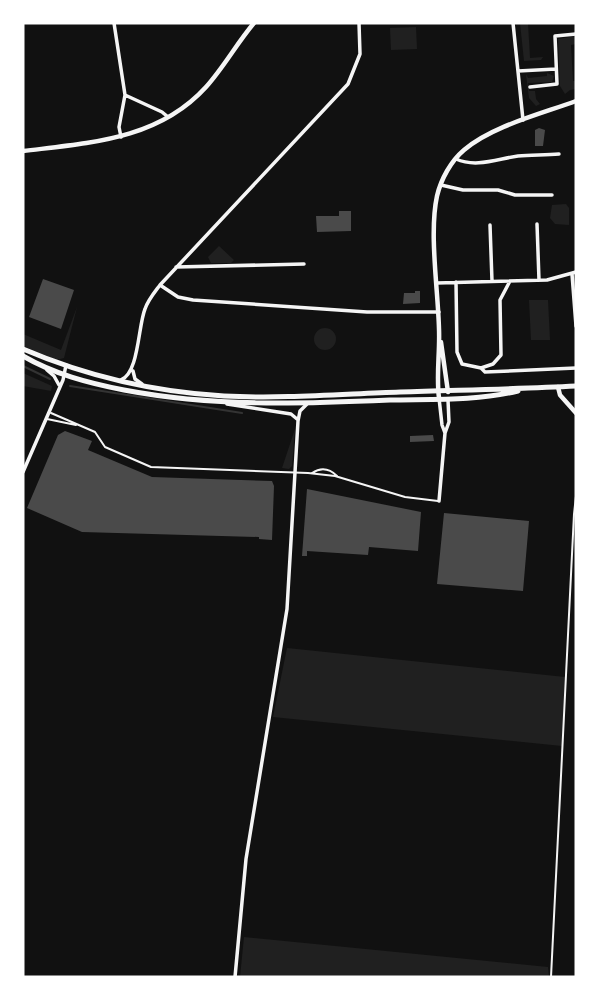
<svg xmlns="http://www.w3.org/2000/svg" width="599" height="1000" font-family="Rubik,sans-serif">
<rect width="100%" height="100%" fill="#111"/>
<path fill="#202020" d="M520 23H528L530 58 543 57 541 60 524 61Z
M416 27 417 49 391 50 390 28Z
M576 36V44L571 45 573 81H576V89L570 90 565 94 560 86 558 39Z
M547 73 554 76 552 82 528 83 529 91H535L536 99 540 104 536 106 529 98 526 74 528 78 547 76Z
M566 204 569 208V225L555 224 550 218 552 205Z
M219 246 234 260 231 263H211L208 257Z
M529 300H548L550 340H531Z
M77 307 64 358 56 360 23 346V334L61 350Z
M314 339a11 11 0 1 1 22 0a11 11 0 1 1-22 0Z
M23 373 52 386 51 391 23 386Z
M295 429 292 466 289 469 282 468Z
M287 648 565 677 562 746 273 717Z
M244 937 548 967 549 977H240Z"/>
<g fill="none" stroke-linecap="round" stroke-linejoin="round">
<path stroke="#333" stroke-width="2" d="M23 366 50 379
M70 386 242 413"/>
</g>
<path fill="#4a4a4a" d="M539 128 545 130 543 146H535V130Z
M339 211H351V231L317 232 316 216H339Z
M43 279 74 290 61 329 29 317Z
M415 291H420V303L403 304 404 293H415Z
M65 431 92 441 88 450 152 477 272 481 274 486 272 540 259 539V537L82 532 27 508 58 435Z
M433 435 434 441 410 442V436Z
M307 489 421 512 418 551 369 547 368 555 307 551V556H302Z
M444 513 529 521 523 591 437 584Z"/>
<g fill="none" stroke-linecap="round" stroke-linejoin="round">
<path stroke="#f5f5f5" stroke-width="2" d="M551 977 574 514 576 496"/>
<path stroke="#f5f5f5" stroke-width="2" d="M51 413 95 432 105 447 151 467 308 473 335 476 405 497 438 501
M47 419 76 425
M312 473C321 467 329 468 337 476"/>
<path stroke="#f5f5f5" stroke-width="3.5" d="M114 23 125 95 119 127 121 137
M513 23 523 120
M518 71 556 69
M530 87 557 84 555 36 576 34
M125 95 162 112 168 117
M456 159C476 168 497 159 518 156 531 155 545 155 559 154
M441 185 463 190H498L515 195H552
M537 224 539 280
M490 225 492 281
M176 267 304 264
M572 274 576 326
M456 282 457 352 462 364 481 368 485 372 576 368
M437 283 547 280 576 272
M160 285 178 297 193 300 367 312H439
M481 368 493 364 501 355 500 300 510 281
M47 370 54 376 59 385
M133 371 135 379 142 384
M121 380C139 373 138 326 145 309 148 300 154 293 160 285L348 84 360 54 359 23
M439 398 442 425 445 433
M227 404 291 414 297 419
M23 472 63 380 66 365
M439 501 445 433 449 422 448 400
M235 977 246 859 287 609 298 421 300 411 308 403"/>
<path stroke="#f5f5f5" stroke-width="4.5" d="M23 151C89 143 158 140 206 87 224 67 237 43 254 23
M441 342 448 392
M558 387 560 395 576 413
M439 398C436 375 440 353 439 329 438 289 429 233 437 196 441 179 451 161 464 150 492 126 541 114 576 101"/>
<path stroke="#f5f5f5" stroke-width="5" d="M23 349C86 376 156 392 224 396 283 399 342 394 400 392 459 390 518 389 576 386
M23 356C54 374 88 383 124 390 214 407 299 404 390 400 432 399 477 401 518 391"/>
</g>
<rect width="599" height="1000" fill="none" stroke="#ffffff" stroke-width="49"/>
</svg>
